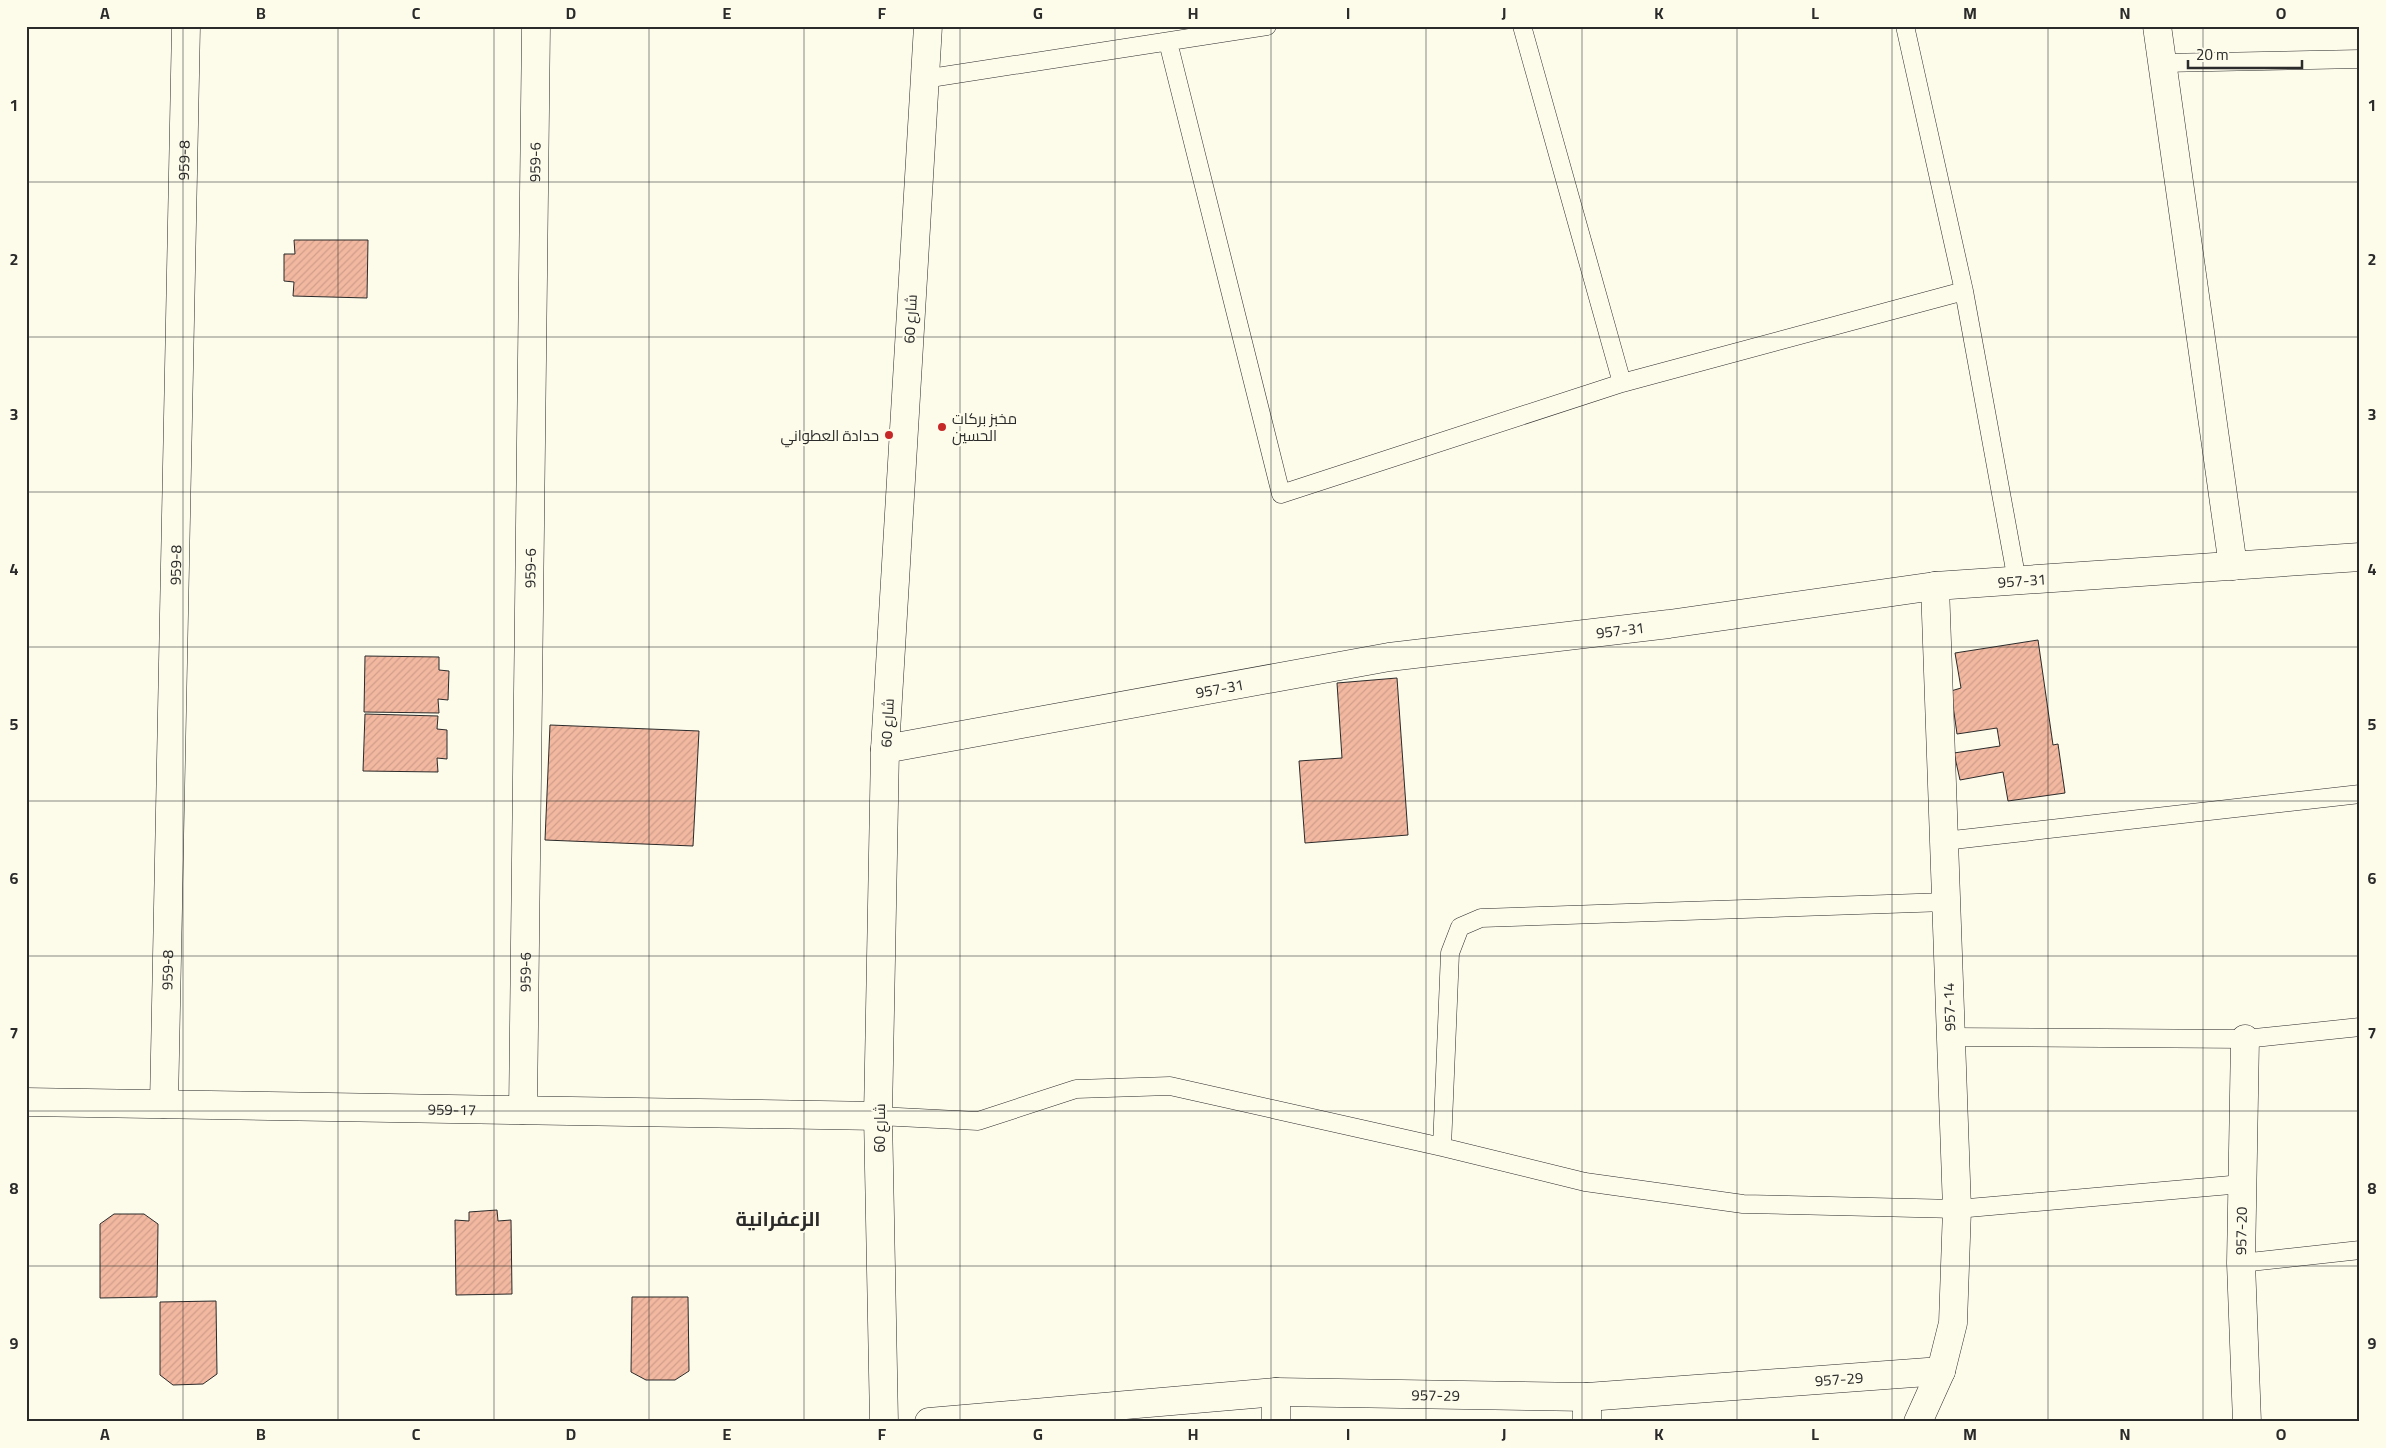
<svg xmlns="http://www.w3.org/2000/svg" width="2386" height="1448" font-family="Georgia,Cairo,serif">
<defs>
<pattern id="building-hatch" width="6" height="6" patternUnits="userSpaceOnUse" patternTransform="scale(1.25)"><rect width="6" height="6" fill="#f2b8a0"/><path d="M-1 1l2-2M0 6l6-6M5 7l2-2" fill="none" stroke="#d09e8a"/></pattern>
</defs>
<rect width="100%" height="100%" fill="#fdfbea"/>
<path fill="url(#building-hatch)" stroke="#2b2b2b" d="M294 240H368L367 298 293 296 294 282 284 281V254H295Z
M2038 640 2053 745 2058 744 2065 793 2008 801 2003 772 1960 780 1954 753 2000 746 1997 728 1957 734 1951 691 1961 688 1955 653Z
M365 656 439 657V670L449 671 448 700 438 699 439 713 364 712Z
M1397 678 1408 835 1305 843 1299 761 1342 758 1337 683Z
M365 714 438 716 437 729 447 730V759L437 758 438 772 363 771Z
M550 725 699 731 693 846 545 840Z
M497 1210 498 1221 511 1220 512 1294 456 1295 455 1220 469 1221V1212Z
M114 1214H144L158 1224 157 1297 100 1298V1224Z
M632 1297H688L689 1371 675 1380H646L631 1372Z
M216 1301 217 1374 203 1384 173 1385 160 1375V1302Z"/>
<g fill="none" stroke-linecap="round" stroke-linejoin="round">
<defs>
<path id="service" d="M1522 26 1622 383
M1905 26 1964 291 2017 581
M1168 42 1281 494 1622 383 1964 291
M2162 63 2360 59
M924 79 1267 26
M1944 841 2360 794
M1950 1037 2245 1039 2360 1027
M878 1116 978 1121 1076 1089 1170 1086 1442 1147 1585 1182 1743 1204 1957 1209 2242 1184
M1442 1147 1450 953 1460 927 1481 918 1946 902
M2241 1263 2360 1250"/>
<g id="minor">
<path d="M2157 26 2233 566"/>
<path id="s1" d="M885 749 1389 657 1669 624 1935 586 2360 557"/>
<path d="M2245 1039 2241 1263 2247 1422"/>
<path id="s2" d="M26 1102 878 1116"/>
<path id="s3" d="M164 1104 186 26"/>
<path id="s4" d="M523 1110 536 26"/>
<path d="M1276 1392V1422"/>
<path d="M1587 1397V1422"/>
<path id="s5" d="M929 1422 1276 1392 1587 1397 1941 1371"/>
<path d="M1918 1422 1941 1371 1953 1323 1957 1209 1935 586"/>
</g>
<path id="tertiary" d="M884 1422 878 1116 885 749 928 26"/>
</defs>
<use href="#service" stroke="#2b2b2b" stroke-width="19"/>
<use href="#minor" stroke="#2b2b2b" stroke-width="29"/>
<use href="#tertiary" stroke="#2b2b2b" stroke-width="29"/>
<use href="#service" stroke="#fdfbea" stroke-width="18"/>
<use href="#minor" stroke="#fdfbea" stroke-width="28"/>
<use href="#tertiary" stroke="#fdfbea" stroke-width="28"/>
</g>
<path fill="none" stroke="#2b2b2b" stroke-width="1" stroke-opacity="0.55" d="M183 26V1422M338 26V1422M494 26V1422M649 26V1422M804 26V1422M960 26V1422M1115 26V1422M1271 26V1422M1426 26V1422M1582 26V1422M1737 26V1422M1892 26V1422M2048 26V1422M2203 26V1422M26 182H2360M26 337H2360M26 492H2360M26 647H2360M26 801H2360M26 956H2360M26 1111H2360M26 1266H2360"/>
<g fill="#c62828" stroke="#fdfbea" stroke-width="2">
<circle cx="942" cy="427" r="5"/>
<circle cx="889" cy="435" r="5"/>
</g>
<g text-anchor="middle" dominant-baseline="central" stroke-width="4" stroke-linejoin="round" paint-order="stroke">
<g font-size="15" fill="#2b2b2b" stroke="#fdfbea">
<text stroke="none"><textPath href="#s3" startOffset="944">959-8</textPath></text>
<text stroke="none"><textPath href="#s4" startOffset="948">959-6</textPath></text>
<text transform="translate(910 319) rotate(-87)">شارع 60</text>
<text stroke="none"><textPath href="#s3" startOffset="539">959-8</textPath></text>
<text stroke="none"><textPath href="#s4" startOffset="542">959-6</textPath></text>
<text stroke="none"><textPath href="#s1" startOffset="1150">957-31</textPath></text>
<text stroke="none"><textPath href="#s1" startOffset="745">957-31</textPath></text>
<text stroke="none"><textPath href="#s1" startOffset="340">957-31</textPath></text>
<text transform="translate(887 723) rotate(-87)">شارع 60</text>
<text stroke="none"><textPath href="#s3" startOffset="134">959-8</textPath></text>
<text stroke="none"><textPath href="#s4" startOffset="138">959-6</textPath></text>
<text transform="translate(1949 1007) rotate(-92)">957-14</text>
<text stroke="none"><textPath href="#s2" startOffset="426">959-17</textPath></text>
<text transform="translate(879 1128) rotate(-90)">شارع 60</text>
<text transform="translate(2241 1231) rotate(-89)">957-20</text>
<text stroke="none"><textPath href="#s5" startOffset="912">957-29</textPath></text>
<text stroke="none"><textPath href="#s5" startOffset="508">957-29</textPath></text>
</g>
<g font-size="15" fill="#2b2b2b" stroke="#fdfbea" text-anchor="start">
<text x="952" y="418">مخبز بركات<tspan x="952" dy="17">الحسين</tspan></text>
<text x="879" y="435" text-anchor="end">حدادة العطواني</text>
</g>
<g font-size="20" font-weight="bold" fill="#2b2b2b" stroke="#fdfbea">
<text x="778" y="1218">الزعفرانية</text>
</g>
</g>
<rect width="2386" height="1448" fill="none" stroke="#fdfbea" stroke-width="55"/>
<path d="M2188 60v8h114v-8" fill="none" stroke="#2b2b2b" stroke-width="2.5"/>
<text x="2196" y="60" font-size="15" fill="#2b2b2b" stroke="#fdfbea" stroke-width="4" paint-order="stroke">20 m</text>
<rect x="28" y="28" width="2330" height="1392" fill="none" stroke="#2b2b2b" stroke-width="2"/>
<g font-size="16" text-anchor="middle" font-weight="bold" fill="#2b2b2b">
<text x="105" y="19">A</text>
<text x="261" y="19">B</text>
<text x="416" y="19">C</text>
<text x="571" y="19">D</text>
<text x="727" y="19">E</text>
<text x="882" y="19">F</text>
<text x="1038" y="19">G</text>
<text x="1193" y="19">H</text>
<text x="1348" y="19">I</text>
<text x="1504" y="19">J</text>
<text x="1659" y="19">K</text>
<text x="1815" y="19">L</text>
<text x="1970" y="19">M</text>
<text x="2125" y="19">N</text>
<text x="2281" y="19">O</text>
<text x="14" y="111">1</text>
<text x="2372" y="111">1</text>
<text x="14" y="265">2</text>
<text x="2372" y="265">2</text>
<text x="14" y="420">3</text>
<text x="2372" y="420">3</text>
<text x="14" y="575">4</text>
<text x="2372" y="575">4</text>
<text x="14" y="730">5</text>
<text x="2372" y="730">5</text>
<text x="14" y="884">6</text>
<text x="2372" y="884">6</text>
<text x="14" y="1039">7</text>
<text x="2372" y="1039">7</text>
<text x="14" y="1194">8</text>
<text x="2372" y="1194">8</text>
<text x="14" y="1349">9</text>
<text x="2372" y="1349">9</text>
<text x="105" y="1440">A</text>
<text x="261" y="1440">B</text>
<text x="416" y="1440">C</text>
<text x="571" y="1440">D</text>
<text x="727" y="1440">E</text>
<text x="882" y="1440">F</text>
<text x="1038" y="1440">G</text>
<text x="1193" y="1440">H</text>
<text x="1348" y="1440">I</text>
<text x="1504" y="1440">J</text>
<text x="1659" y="1440">K</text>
<text x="1815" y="1440">L</text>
<text x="1970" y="1440">M</text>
<text x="2125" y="1440">N</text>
<text x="2281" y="1440">O</text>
</g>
</svg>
